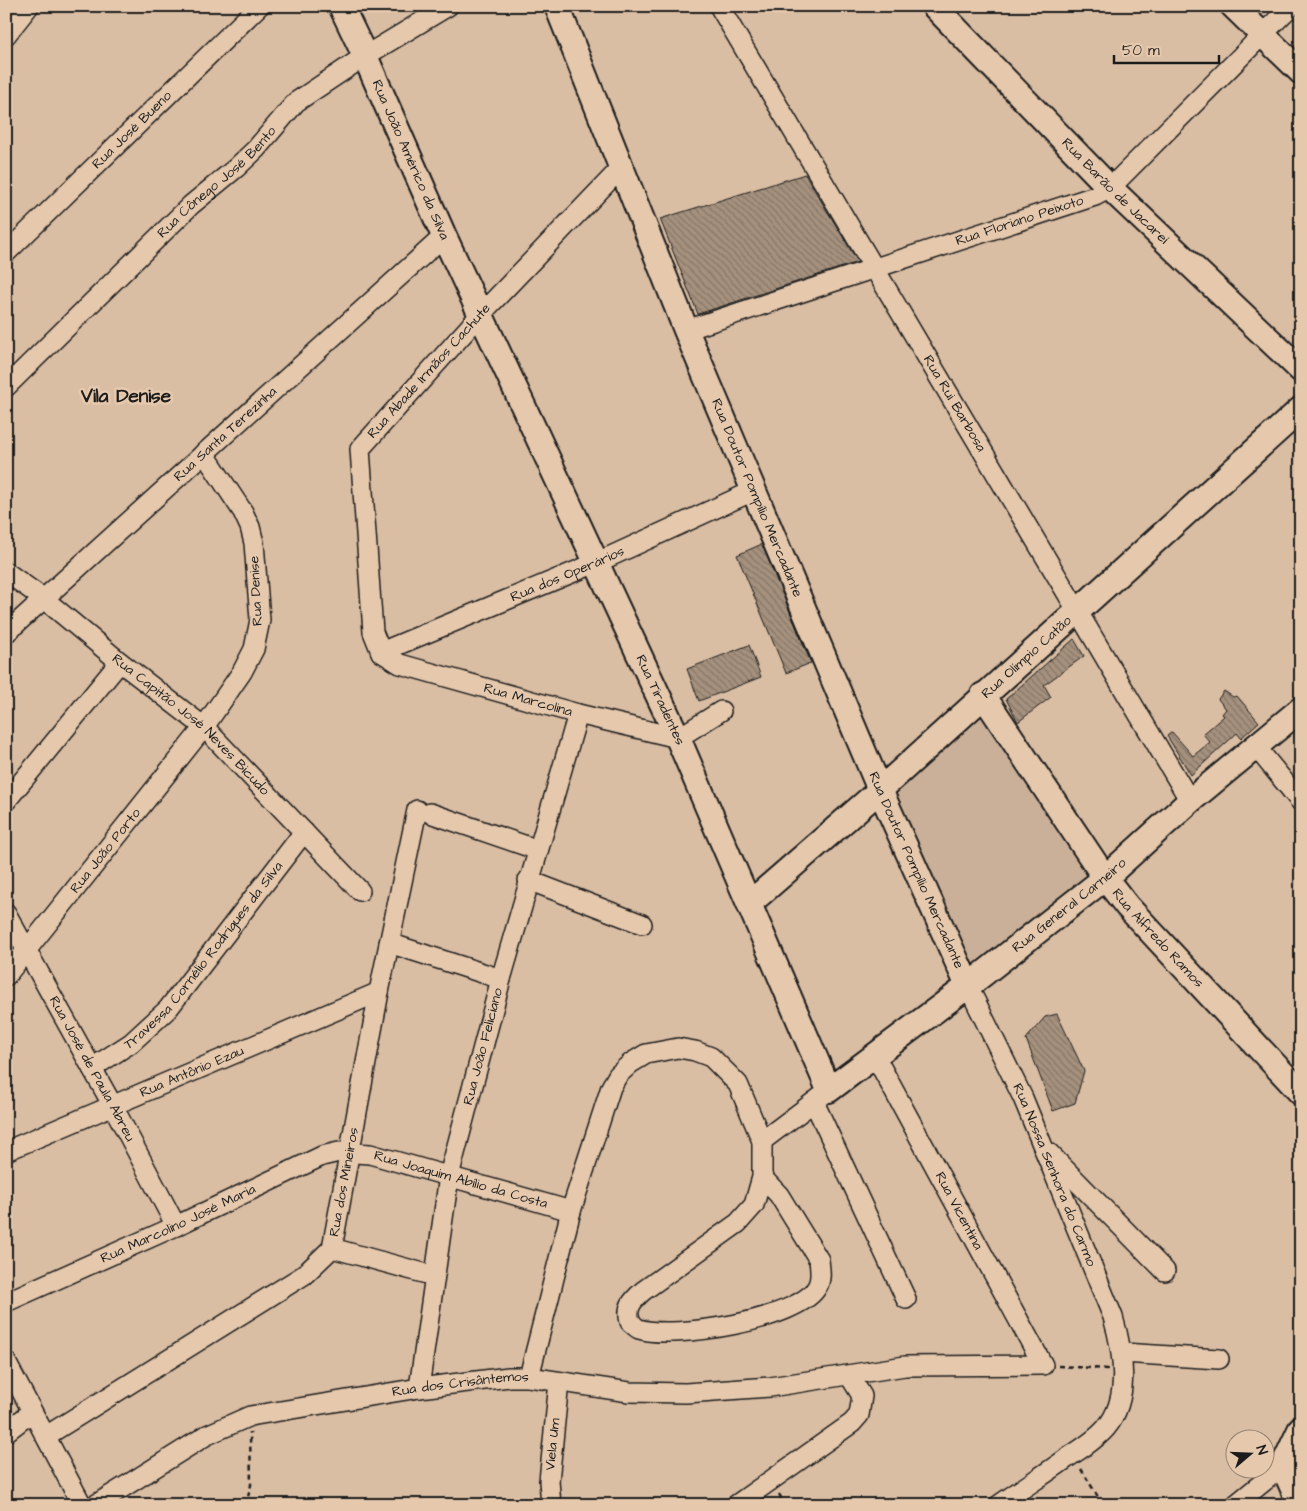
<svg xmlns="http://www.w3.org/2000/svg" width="1307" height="1511" font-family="'Architects Daughter',sans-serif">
<defs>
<pattern id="building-back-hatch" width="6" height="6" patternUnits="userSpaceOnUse" patternTransform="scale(1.25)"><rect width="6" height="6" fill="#a5917e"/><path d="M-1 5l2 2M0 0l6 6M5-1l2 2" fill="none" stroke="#867666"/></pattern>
</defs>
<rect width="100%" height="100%" fill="#dabea4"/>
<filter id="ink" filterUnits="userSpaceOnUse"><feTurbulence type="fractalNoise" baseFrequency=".02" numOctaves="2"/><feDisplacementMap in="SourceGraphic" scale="10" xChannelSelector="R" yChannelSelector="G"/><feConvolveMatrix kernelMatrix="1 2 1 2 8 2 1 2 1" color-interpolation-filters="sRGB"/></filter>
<g filter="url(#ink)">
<path fill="#cab099" d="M987 711 1094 876 975 968 896 793Z"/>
<path fill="url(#building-back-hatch)" stroke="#1c1c1c" d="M805 174 858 262 698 314 660 219Z
M762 544 811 663 786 673 737 555Z
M1074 639 1084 656 1044 685 1051 697 1018 722 1006 699Z
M749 645 761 677 699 701 687 669Z
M1224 691 1233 697 1237 696 1259 722 1241 738 1237 733 1191 775 1167 736 1172 732 1193 756 1210 742 1203 734 1224 716 1222 714 1226 709 1218 699Z
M1057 1014 1084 1071 1075 1103 1053 1111 1026 1039 1045 1017Z"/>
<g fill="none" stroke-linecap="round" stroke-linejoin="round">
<defs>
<g id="minor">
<path id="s1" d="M719 6 1190 801"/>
<path d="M6 35 29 6"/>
<path id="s2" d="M621 168 481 314 360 449 373 632 381 652 400 664 578 714 678 738 721 711"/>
<path id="s3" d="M6 253 259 6"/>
<path id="s4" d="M686 330 1095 196 1110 188 1291 6"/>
<path id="s5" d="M6 387 191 205 236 168 256 149 296 102 365 56 448 6"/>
<path id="s6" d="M6 572 44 599 120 662 204 727 360 891"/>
<path id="s7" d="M6 633 444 236"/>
<path id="s8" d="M381 652 598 562 753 491"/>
<path d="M1256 747 1301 802"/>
<path d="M6 801 120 662"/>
<path d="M430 813 538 850"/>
<path d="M528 880 642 924"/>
<path id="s9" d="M6 913 113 1106 176 1226"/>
<path d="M389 943 501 979"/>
<path id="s10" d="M6 976 204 727 242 672 254 649 260 620 254 543 250 527 243 512 204 453"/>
<path id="s11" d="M968 986 1023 1098 1113 1317C1123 1351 1131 1398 1106 1428 1094 1442 1077 1451 1063 1461 1042 1476 1020 1490 999 1505"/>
<path id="s12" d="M92 1068 131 1043 168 1009 304 832"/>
<path d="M814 1102 906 1299"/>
<path d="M762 1141 823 1095"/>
<path id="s13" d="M6 1151 379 992"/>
<path d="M1049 1153 1165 1271"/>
<path d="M332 1248 434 1276"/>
<path id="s14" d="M6 1302 176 1226 322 1156 339 1152 370 1154 571 1211"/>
<path d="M1122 1353 1219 1359"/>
<path d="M6 1362 82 1505"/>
<path d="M529 1377 571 1211 611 1087 618 1075 631 1063 646 1054 678 1048 695 1051 711 1057 738 1084 762 1141V1177L754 1205 738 1223 643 1291C632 1301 626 1307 630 1322 633 1324 636 1328 639 1329 673 1340 799 1320 817 1287 822 1279 820 1269 819 1260L779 1195 762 1177"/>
<path id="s15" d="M419 1388 449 1176 501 979 578 714"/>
<path d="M6 1432 32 1412"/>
<path id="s16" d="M46 1436 304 1275 332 1248 379 992 417 810"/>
<path id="s17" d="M95 1505 207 1435 250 1416 419 1388 509 1377H529L629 1392 686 1393 770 1387 905 1366 1043 1365 875 1056"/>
<path id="s18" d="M551 1505 549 1481 559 1382"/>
<path d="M736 1505 852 1423 859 1415 862 1396 849 1375"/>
<path d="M1235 1505 1283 1466"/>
</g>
<g id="major">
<path id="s19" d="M341 6 365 56 444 236 678 738 829 1090 968 986 1105 878 1190 801 1301 709"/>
<path id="s20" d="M557 6 686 330 880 790 968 986"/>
<path id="s21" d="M934 6 1110 188 1301 370"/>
<path d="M1233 6 1301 72"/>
<path id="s22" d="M983 695 1105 878 1127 906 1301 1093"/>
<path id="s23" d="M750 903 880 790 1301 409"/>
<path d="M1283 1466 1301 1428"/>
<path d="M1283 1466 1300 1505"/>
</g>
</defs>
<use href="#minor" stroke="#1c1c1c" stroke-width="22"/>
<use href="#major" stroke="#1c1c1c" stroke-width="28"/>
<path stroke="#1c1c1c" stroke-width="2.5" stroke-dasharray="5 4" stroke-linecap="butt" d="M1058 1366 1108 1369
M1081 1469 1103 1505
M779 1494 785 1505
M246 1505 251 1485 250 1432"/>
<use href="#minor" stroke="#e6c9ad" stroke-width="19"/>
<use href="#major" stroke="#e6c9ad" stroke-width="24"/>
</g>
</g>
<g text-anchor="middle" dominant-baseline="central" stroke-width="5" stroke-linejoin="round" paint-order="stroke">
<g font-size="14" fill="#1c1c1c" stroke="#e6c9ad">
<text stroke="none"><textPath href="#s3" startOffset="176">Rua José Bueno</textPath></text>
<text stroke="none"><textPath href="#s19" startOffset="169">Rua João Américo da Silva</textPath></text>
<text stroke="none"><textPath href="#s5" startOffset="294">Rua Cônego José Bento</textPath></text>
<text stroke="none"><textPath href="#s21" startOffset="259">Rua Barão de Jacareí</textPath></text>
<text stroke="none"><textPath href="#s4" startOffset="351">Rua Floriano Peixoto</textPath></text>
<text transform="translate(429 371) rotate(-48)">Rua Abade Irmãos Cachute</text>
<text stroke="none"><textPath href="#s1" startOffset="462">Rua Rui Barbosa</textPath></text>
<text stroke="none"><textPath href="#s7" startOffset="296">Rua Santa Terezinha</textPath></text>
<text stroke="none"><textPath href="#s20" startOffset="531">Rua Doutor Pompílio Mercadante</textPath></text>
<text stroke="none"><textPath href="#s8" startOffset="202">Rua dos Operários</textPath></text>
<text transform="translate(256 591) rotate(-93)">Rua Denise</text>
<text stroke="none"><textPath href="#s23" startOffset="370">Rua Olímpio Catão</textPath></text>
<text stroke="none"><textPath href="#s19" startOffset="764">Rua Tiradentes</textPath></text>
<text stroke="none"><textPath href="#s2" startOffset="744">Rua Marcolina</textPath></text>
<text stroke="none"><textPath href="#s6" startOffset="240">Rua Capitão José Neves Bicudo</textPath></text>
<text stroke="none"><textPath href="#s10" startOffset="160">Rua João Porto</textPath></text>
<text stroke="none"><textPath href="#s20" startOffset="936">Rua Doutor Pompílio Mercadante</textPath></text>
<text stroke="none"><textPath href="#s19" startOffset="1492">Rua General Carneiro</textPath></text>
<text stroke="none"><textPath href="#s22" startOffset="300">Rua Alfredo Ramos</textPath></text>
<text stroke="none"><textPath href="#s12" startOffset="160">Travessa Cornélio Rodrigues da Silva</textPath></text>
<text stroke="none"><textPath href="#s15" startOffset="348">Rua João Feliciano</textPath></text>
<text stroke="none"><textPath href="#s9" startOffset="178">Rua José de Paula Abreu</textPath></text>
<text stroke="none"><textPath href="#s13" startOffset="202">Rua Antônio Ezau</textPath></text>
<text stroke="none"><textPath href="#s11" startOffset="208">Rua Nossa Senhora do Carmo</textPath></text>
<text stroke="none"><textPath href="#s14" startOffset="491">Rua Joaquim Abílio da Costa</textPath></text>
<text stroke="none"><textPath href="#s16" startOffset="410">Rua dos Mineiros</textPath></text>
<text transform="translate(959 1211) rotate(62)">Rua Vicentina</text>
<text stroke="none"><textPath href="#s14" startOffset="189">Rua Marcolino José Maria</textPath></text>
<text stroke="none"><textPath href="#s17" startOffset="392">Rua dos Crisântemos</textPath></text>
<text stroke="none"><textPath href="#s18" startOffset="61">Viela Um</textPath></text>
</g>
<g font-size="19" font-weight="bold" fill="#1c1c1c" stroke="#e6c9ad">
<text x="126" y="396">Vila Denise</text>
</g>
</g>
<rect width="1307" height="1511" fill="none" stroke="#e6c9ad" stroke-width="25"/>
<rect x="12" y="12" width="1282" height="1486" fill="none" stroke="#1c1c1c" stroke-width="2" filter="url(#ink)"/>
<g transform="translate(1250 1454) rotate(71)"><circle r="24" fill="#e6c9ad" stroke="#958473"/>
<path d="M0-4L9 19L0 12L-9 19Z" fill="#1c1c1c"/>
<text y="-8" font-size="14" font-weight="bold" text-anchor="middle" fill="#1c1c1c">N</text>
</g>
<path d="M1114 55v8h105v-8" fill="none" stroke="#1c1c1c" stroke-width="2.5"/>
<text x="1122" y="55" font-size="15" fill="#1c1c1c" stroke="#e6c9ad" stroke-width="4" paint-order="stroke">50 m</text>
</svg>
